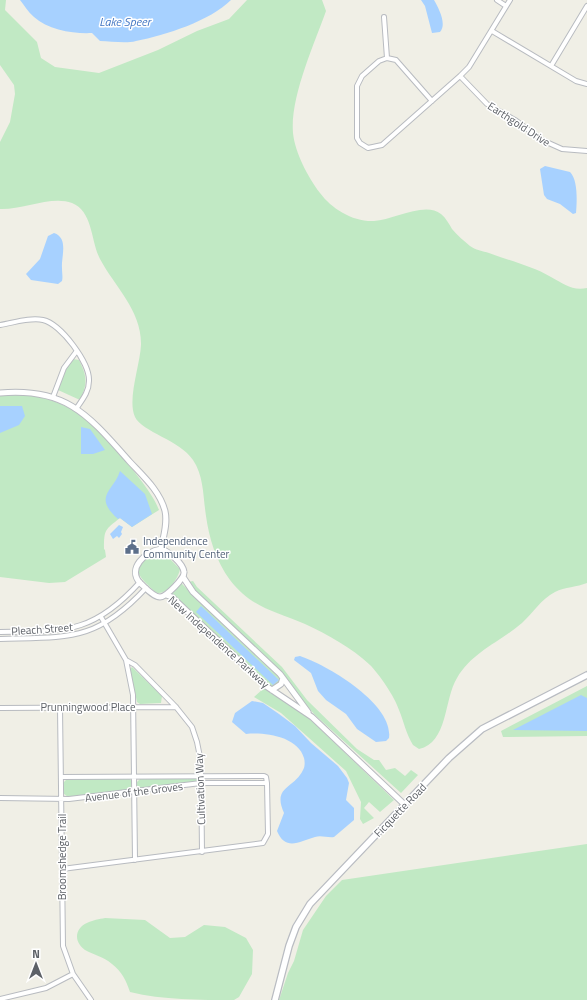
<svg xmlns="http://www.w3.org/2000/svg" width="587" height="1000" font-family="'Titillium Web',sans-serif">
<rect width="100%" height="100%" fill="#f0efe6"/>
<path fill="#c1e9c4" d="M0 0H6L5 10 37 42 41 58 55 67 99 73 158 50 197 31 229 19 247 0H322L326 11C314 45 290 97 293 133 295 153 308 177 320 193 332 209 353 222 374 221 393 220 425 201 441 214 446 218 449 224 452 229 457 235 464 241 470 246 475 250 483 251 489 253 510 261 532 266 551 277 564 284 572 291 587 288V583C577 587 565 587 555 592 541 599 533 613 522 623 500 642 472 652 457 678 444 699 448 743 419 749L413 745C406 734 404 722 399 710 395 697 379 674 370 665 352 648 327 634 305 624 274 611 252 608 230 580 216 561 209 538 206 516 203 497 204 476 193 460 180 440 142 432 135 417 127 400 140 365 141 345 142 311 115 287 100 259 91 242 93 211 72 203 52 195 22 210 0 209V142L10 122 15 94 14 85 0 65Z
M73 359 79 360C87 376 88 384 80 400L58 390 66 368Z
M22 394C40 397 55 400 71 409 93 421 152 487 159 510L132 527 120 518C105 530 104 529 104 549L105 550 106 557 65 582 49 583 0 577V396Z
M155 552 164 553 180 569C179 577 168 594 158 593 154 592 151 588 148 585 131 570 139 563 155 552Z
M193 581 197 587 282 667 307 700 357 749 374 760H379L386 770 395 768 405 776 411 770 418 775 401 793 315 715 295 692 281 671 196 591 192 590 188 582Z
M181 583 279 677 280 683 272 688 171 593Z
M132 667 162 696 161 703 140 704 137 702 130 669Z
M587 686V736L503 737 501 731Z
M264 688 309 718 394 800 380 812 369 802 364 808 374 818 363 824 360 819 361 802 346 771 281 713 254 697Z
M128 778 132 781 131 790 68 797 63 793V783L67 779Z
M141 778H196L198 781 139 789 136 783Z
M587 844V1000H279L288 973 294 961 303 930 326 896 342 880Z
M105 918 145 920 170 938 185 937 204 925 225 927 246 938 253 950 252 974 239 997 234 1000C200 1000 163 1000 130 992 126 980 122 972 112 964 104 957 94 955 85 950 81 947 77 942 77 937 77 923 94 920 105 918Z"/>
<path fill="#a7d1ff" d="M20 0H231C210 21 166 35 136 41 125 44 111 41 100 41L92 33C74 34 48 30 34 17 28 12 24 5 20 0Z
M421 0H434C439 9 447 24 440 32L432 33 425 6Z
M545 166 570 172C578 180 577 201 576 213L573 214 560 204 547 199 544 195 540 169Z
M54 233C69 238 61 257 62 268 62 273 63 277 62 281L58 284 31 280 26 274 40 259 48 236Z
M0 406H22L25 416 19 425 0 433Z
M81 427 90 429 105 450 93 454H81Z
M120 471 145 494 152 514 132 527 120 518 118 519C92 496 114 491 120 471Z
M119 525 123 527 121 532 122 534 119 538 117 536 113 539 110 534Z
M201 606 279 680 273 685 196 612Z
M300 656C327 665 394 704 389 738L386 741 376 742 357 729 346 714 326 700 318 691 311 673 294 660 295 657Z
M581 695 587 698V731L513 730Z
M252 701 263 703 279 714 295 726 311 743 338 766 347 778 349 783 346 800 354 808V820L334 837C328 838 321 835 315 837 300 841 286 852 277 831L284 813C272 786 294 789 303 770 305 767 305 762 304 758 298 737 266 732 246 734L232 722 235 713Z"/>
<g fill="none" stroke-linecap="round" stroke-linejoin="round">
<defs>
<path id="minor" d="M497 0 506 6
M384 17 387 58
M492 31 576 81 587 84
M551 66 587 6
M460 76 487 104 515 120 542 140 562 149 587 151
M432 101 396 60 387 58 379 61 362 76 357 86V138L360 143 368 148 382 145 460 76 469 67 510 0
M0 325C13 323 30 317 43 320 61 324 90 363 89 381 89 392 82 400 76 409
M53 397 64 368 76 352
M101 617 126 660 135 665 176 707 192 727 197 742 201 762 202 852
M0 632C66 631 93 634 140 582
M0 639C69 637 96 642 146 588
M126 660 133 695 135 860
M0 708 176 707
M60 708 63 946 73 974 91 1000
M61 777 264 776 266 777 267 783 268 834 263 843 62 869
M0 798 69 799 201 783H267
M0 999 46 988 73 974"/>
<path id="tertiary" d="M0 393C67 387 89 416 130 462 143 476 160 491 165 511 168 524 163 537 161 549
M161 549C168 551 183 563 184 572 185 578 166 597 160 597 153 597 145 587 140 583 127 568 145 552 161 549Z
M183 577 193 592 280 674 308 712
M166 595 172 597 266 686 312 717 405 805
M272 690 281 684 283 678"/>
<path id="secondary" d="M275 1000 289 946 296 927 310 904 449 758 482 729 587 675"/>
</defs>
<use href="#minor" stroke="#b8bbc0" stroke-width="6"/>
<use href="#tertiary" stroke="#b8bbc0" stroke-width="7"/>
<use href="#secondary" stroke="#b9bcc2" stroke-width="8"/>
<use href="#minor" stroke="#fff" stroke-width="4"/>
<use href="#tertiary" stroke="#fff" stroke-width="5"/>
<use href="#secondary" stroke="#fff" stroke-width="5.5"/>
</g>
<defs>
<symbol id="civic-bare" viewBox="-9 -9 18 18"><path d="M-.6-6.5H3V-4.5H.6V-3L4-1V1h2V6H-6V1h2V-1L-.6-3ZM-1.2 2.5V6h2.4V2.5Z" fill="#5c6f8a" stroke="#fff" stroke-width="2.5" paint-order="stroke"/></symbol>
</defs>
<g fill-rule="evenodd">
<use href="#civic-bare" x="122" y="537" width="20" height="20"/>
</g>
<g text-anchor="middle" dominant-baseline="central" stroke-width="3" stroke-linejoin="round" paint-order="stroke">
<g font-size="11" fill="#5d6167" stroke="#fff">
<text transform="translate(519 124) rotate(33)">Earthgold Drive</text>
<text transform="translate(42 629) rotate(-4)">Pleach Street</text>
<text transform="translate(219 642) rotate(42)">New Independence Parkway</text>
<text x="88" y="707">Prunningwood Place</text>
<text transform="translate(200 789) rotate(-92)">Cultivation Way</text>
<text transform="translate(134 792) rotate(-7)">Avenue of the Groves</text>
<text transform="translate(400 810) rotate(-46)">Ficquette Road</text>
<text transform="translate(62 857) rotate(-90)">Broomshedge Trail</text>
</g>
<g font-size="11" fill="#4e5e75" stroke="#fff" text-anchor="start">
<text x="143" y="541">Independence<tspan x="143" dy="13">Community Center</tspan></text>
</g>
<g font-size="12" font-style="italic" fill="#3f74c2" stroke="#fff">
<text x="125" y="21">Lake Speer</text>
</g>
</g>
<g transform="translate(36 964)" stroke="#ffffff" stroke-width="3" paint-order="stroke">
<path d="M0-3L7 15L0 10L-7 15Z" fill="#5d6167"/>
<text y="-6" font-size="11" font-weight="bold" text-anchor="middle" fill="#5d6167">N</text>
</g>
</svg>
